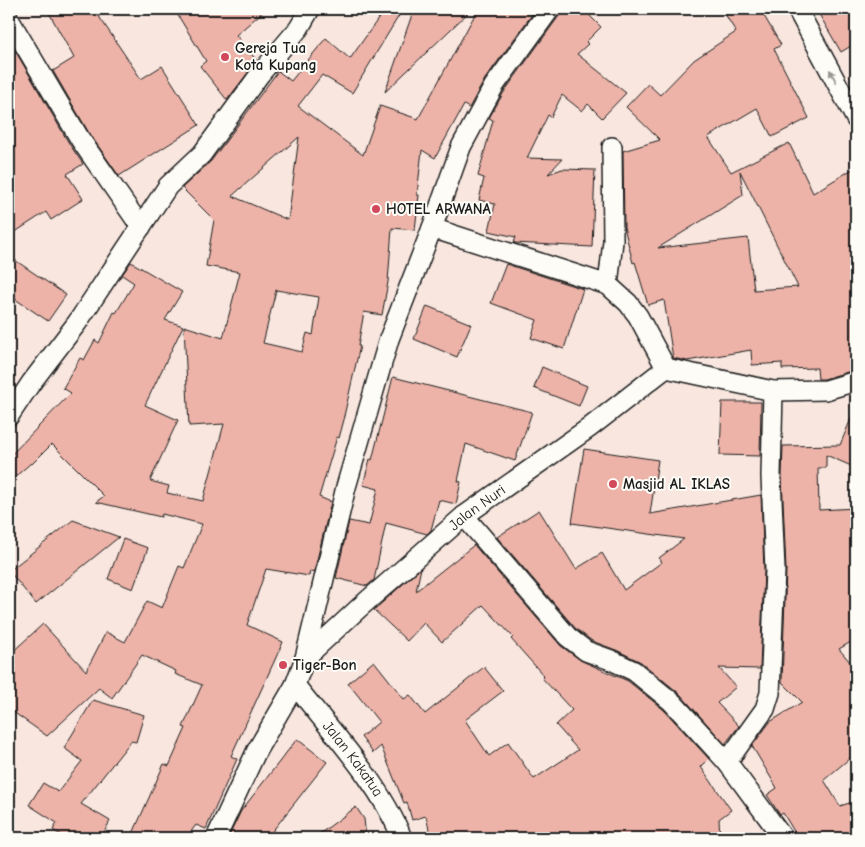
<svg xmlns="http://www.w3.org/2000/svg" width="865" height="847" font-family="'Comic Neue',sans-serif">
<rect width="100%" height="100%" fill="#f8e6df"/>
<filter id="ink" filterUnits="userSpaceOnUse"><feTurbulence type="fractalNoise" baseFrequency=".02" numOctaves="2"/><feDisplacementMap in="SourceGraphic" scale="10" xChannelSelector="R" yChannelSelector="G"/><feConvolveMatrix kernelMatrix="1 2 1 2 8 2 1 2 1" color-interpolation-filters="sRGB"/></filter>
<g filter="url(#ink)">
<path fill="#edb3a8" stroke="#1c1c1c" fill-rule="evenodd" d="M47 9H94L141 79 162 66 199 125 119 176 89 133 53 71 74 58Z
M174 9H266L236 35 257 61 227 100 200 66 206 61Z
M385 9H403L352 93 322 75 298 106 363 155 380 106 418 119 478 9H536L485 79 469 108 464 105 435 158 422 150 417 195H419L415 230 392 228 388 282 382 315 364 312 358 346H360L344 416H345L339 438 337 437 319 497 331 502 314 572 310 571 309 576 266 569 247 625 283 642 231 756 237 759 206 829 196 825 186 838H131L164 764 169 766 186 728 183 727 202 685 175 674 176 671 142 655 112 698 99 688 47 736 9 709V655L43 624 86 671 106 632 125 642 147 601 162 608 179 566 184 568 202 524 162 514 161 517 96 502 104 496 52 444 32 464 31 463 9 482V457L71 393 63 388 80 358 84 360 95 340 99 343 114 312 116 313 134 283 122 275 131 262 182 292 165 320 183 326 145 405 178 420 150 481 169 486 167 493 203 501 224 424 189 426 184 326 223 338 240 272 206 266 214 220 182 188 211 161 278 71 291 81 326 38 350 59ZM299 137 288 220 232 196ZM276 290 319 297 313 335 307 333 302 352 263 343Z
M414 9H472L385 92Z
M561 9H583L601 27 586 42 588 44 577 54 626 93 602 118 588 104 582 111 562 95 551 117 548 115 527 158 562 159 548 174 562 169 595 170 592 247 514 243 516 237 489 231 495 204 479 200 484 178 478 176 493 120 489 118 504 92 559 16Z
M722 9H760L781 45 774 49 809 118 772 137 757 108 708 137 731 172 789 143 813 193 856 167V369L854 370 824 379H818L817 368 782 369V363L752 365 751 350 687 361 673 358 664 300 648 305 635 262 633 263 624 227 623 151 660 140 626 107 648 84 660 95 694 60 736 32ZM740 171 798 287 754 290 748 238 658 248 743 195Z
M816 9H856V43L841 52Z
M16 52 70 145 83 164 67 174 83 199 51 220 46 212 9 236V56Z
M9 256 66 295 48 321 9 295Z
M506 264 583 289 564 349 531 338 537 320 491 303Z
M427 306 471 324 457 357 414 339Z
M542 367 587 386 579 406 534 388Z
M393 377 532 412 515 461 466 444 458 481 461 482 456 504 439 500 431 530 427 534 386 523 374 580 367 586 336 578 349 521 369 525 378 489 363 485 370 459 372 460Z
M722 402H761L760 456 720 455Z
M856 407V468L826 455V468H818L819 510 856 508V639L839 649 856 669V753L824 780 840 806 856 801V838H798L783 813 780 815 767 795 777 788 752 746 770 722 802 702 782 682 786 570 782 476 783 446 840 445Z
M584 449 658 460 650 514 761 495 764 570 760 669 719 668 736 687 717 703 739 726 725 744 680 694 641 662 616 650 592 641 576 629 497 537 539 510 576 569 602 553 624 590 662 562 659 558 684 539 572 523Z
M73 520 119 537 36 604 9 571Z
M123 539 148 548 133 589 108 579Z
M474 545 561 646 582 661 628 681 664 710 709 759 701 767 731 810 719 819 720 838H431L426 816 412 820 407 802 404 803 381 746 373 753 361 737 379 722 348 683 374 661 404 699 410 695 425 714 484 667 503 691 465 720 489 756 508 742 534 779 578 750 556 725 572 710 542 678 544 676 511 639 513 637 483 605 442 642 424 623 407 641 374 610 421 568 416 591Z
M93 700 144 715 136 742 131 741 81 804 110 821 101 838H66L53 830 57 823 29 805 43 783 58 792 82 761 64 748Z
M297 739 327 762 267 838H228L241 811Z
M356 807 364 819 366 838H314Z"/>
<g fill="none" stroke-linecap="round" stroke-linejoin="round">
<defs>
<g id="street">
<path d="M797 9 856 119"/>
<path d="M9 19 80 139 141 227"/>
<path d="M432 228 608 285 628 303 638 316 666 368"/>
<path d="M608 285 613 241 612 147"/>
<path d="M773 391 771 476 775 570 770 693 765 709 727 762 783 838"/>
<path d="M9 416 31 383 77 323 168 186 202 154 260 74 299 28 310 9"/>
<path d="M464 516 568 637 586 651 611 660 634 671 672 702 727 762"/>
<path d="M305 658 346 487 389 339 432 228 461 147 494 86 550 9"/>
<path id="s1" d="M295 685C331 731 380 783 402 838"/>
<path id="s2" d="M216 838 257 750 295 685 305 658 359 608 464 516 589 428 666 368 773 391 826 390 856 381"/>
</g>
</defs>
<use href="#street" stroke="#1c1c1c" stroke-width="22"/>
<use href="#street" stroke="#fdfcf7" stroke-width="19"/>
</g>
<defs><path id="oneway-solid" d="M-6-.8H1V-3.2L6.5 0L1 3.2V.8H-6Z" transform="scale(1.25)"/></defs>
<use fill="#989794" href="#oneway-solid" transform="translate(833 76) rotate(-118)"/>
</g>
<g fill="#d1495b" stroke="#fdfcf7" stroke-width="2">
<circle cx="225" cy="57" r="5"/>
<circle cx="376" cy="209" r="5"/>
<circle cx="613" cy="484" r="5"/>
<circle cx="283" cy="665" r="5"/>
</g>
<g text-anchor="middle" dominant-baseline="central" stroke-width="4" stroke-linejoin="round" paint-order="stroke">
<g font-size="15" font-weight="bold" fill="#1c1c1c" stroke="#fdfcf7" text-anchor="start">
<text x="235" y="48">Gereja Tua<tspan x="235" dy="17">Kota Kupang</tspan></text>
<text x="386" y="209">HOTEL ARWANA</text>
<text x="623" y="484">Masjid AL IKLAS</text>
<text x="293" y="665">Tiger-Bon</text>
</g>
<g font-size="15" fill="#1c1c1c" stroke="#fdfcf7">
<text stroke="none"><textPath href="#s2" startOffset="430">Jalan Nuri</textPath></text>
<text stroke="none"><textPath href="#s1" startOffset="94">Jalan Kakatua</textPath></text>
</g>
</g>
<rect width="865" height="847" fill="none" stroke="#fdfcf7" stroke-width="30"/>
<rect x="15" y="15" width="835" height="817" fill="none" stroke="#1c1c1c" stroke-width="2" filter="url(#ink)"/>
</svg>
